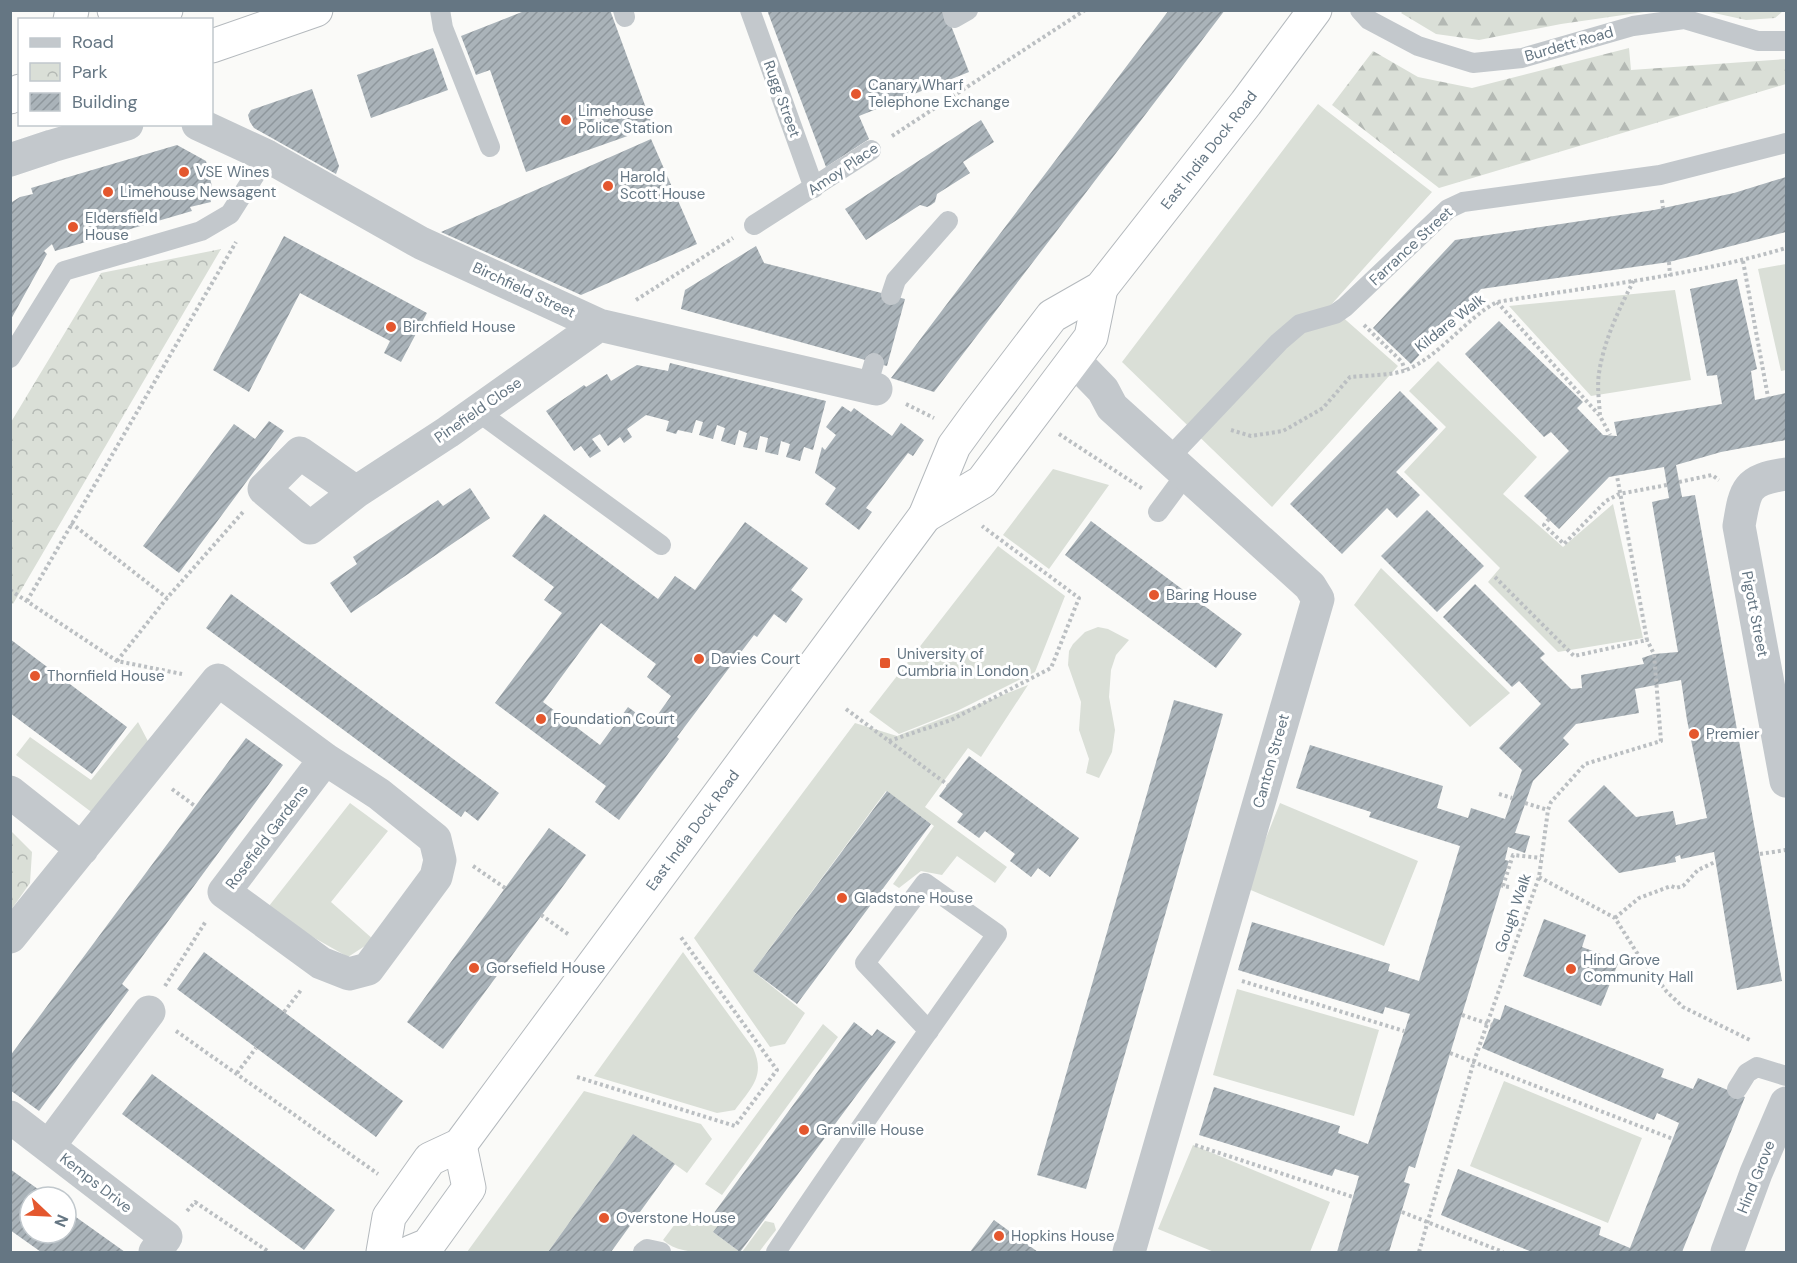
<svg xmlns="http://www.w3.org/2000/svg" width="1797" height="1263" font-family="'DM Sans',sans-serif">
<defs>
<pattern id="forest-firs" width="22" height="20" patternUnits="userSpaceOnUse" patternTransform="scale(1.5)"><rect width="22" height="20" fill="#dadfd7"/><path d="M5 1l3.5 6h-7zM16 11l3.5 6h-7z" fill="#b4b9b4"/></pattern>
<pattern id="park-crowns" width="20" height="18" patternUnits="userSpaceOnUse" patternTransform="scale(1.5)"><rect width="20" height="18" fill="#dadfd7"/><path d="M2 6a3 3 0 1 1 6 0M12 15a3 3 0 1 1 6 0" fill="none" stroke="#b4b9b4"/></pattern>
<pattern id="building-hatch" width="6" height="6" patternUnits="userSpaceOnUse" patternTransform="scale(1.5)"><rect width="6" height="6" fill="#aab3b9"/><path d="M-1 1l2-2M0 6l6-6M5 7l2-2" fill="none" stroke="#8e969c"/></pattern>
</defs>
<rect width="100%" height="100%" fill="#fafaf8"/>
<path fill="#dadfd7" d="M1318 104 1432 192 1330 306 1398 366 1272 507 1122 362Z
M1786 264V370L1781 371 1758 269Z
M1675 290 1691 380 1591 396 1509 306Z
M1438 361 1537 457 1503 494 1563 547 1613 504 1643 638 1558 652 1488 582 1500 568 1404 472 1446 427 1409 391Z
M1053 469 1109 485 1049 569 1003 535Z
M998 546 1065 596 1035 672 957 711 899 734 869 712Z
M1381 568 1510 693 1470 727 1354 605Z
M1098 627 1108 629 1129 640 1116 655 1111 670 1109 697 1115 730 1112 752 1099 778 1086 773 1089 759 1079 730 1081 702 1068 665 1069 651 1073 644 1085 632Z
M1028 685 981 757 968 748 925 807 1007 867 995 883 957 856 942 875 921 871 899 888 893 884 934 826 886 791 753 971 805 1013 785 1044 770 1047 694 938 855 723 897 736Z
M138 722 152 749 94 814 16 755 30 737 91 780Z
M350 803 388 831 331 902 374 940 348 957 311 936 269 906Z
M1280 803 1418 861 1384 946 1246 888Z
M683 952 753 1048C766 1076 751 1088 735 1110L717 1113 594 1076Z
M1237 989 1379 1030 1354 1116 1213 1075Z
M823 1024 838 1037 722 1195 705 1184Z
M1504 1081 1642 1138 1608 1223 1470 1166Z
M584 1091 701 1124 712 1139 687 1173 633 1134 548 1252H467Z
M1193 1145 1330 1202 1310 1252H1214L1158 1229Z
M684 1212 698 1218 703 1212 720 1223 713 1232 740 1252C718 1252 680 1257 663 1240Z
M765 1221 774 1223 776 1230 759 1252H742Z"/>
<path fill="url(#forest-firs)" d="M1404 10H1651V11L1561 24 1479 40 1436 34 1401 13Z
M1705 11H1783L1775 18 1746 20Z
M1629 48 1631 70 1786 59V84L1439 188 1332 105 1373 51 1418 77 1472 88Z"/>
<path fill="url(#park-crowns)" d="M221 249 13 604 10 602 11 422 101 273Z
M11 831 32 852 30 883 11 910Z"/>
<path fill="url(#building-hatch)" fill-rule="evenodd" d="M527 10H610L653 127 526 172 490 70 476 75 461 36Z
M767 10H945L969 72 859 116 869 139 826 167Z
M1169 10H1225L934 392 891 378Z
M433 48 448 90 371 118 357 75Z
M312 89 339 166 336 174 254 128 250 122 248 115 251 110Z
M981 120 994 142 963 162 970 173 937 194 935 202 931 205 927 207 920 205 866 240 845 209Z
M651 139 697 244 581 295 441 232Z
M177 145 206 161 213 191H208L211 202 190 207 192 211 55 251 52 244 44 251 47 254 10 321V205L12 202 20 197 33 194 31 188Z
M1786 177V232L1669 262 1481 289 1411 364 1373 328 1455 240 1654 210 1734 193Z
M284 236 427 313 401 362 384 353 390 341 300 293 249 392 213 370Z
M756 246 764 263 905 299 887 366 681 309 685 290Z
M1737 279 1757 369 1751 371 1755 400 1786 393V440L1721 452 1676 465 1682 497 1695 495 1782 981 1737 990 1714 852 1681 859 1680 855 1675 857 1676 862 1619 873 1568 821 1604 785 1636 817 1673 811 1676 825 1707 818 1687 720 1681 680 1635 689 1639 713 1576 724 1563 738 1569 744 1533 781 1515 833 1530 836 1525 853 1508 847 1505 860 1509 861 1415 1168 1409 1166 1404 1182 1410 1184 1389 1252H1337L1359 1176 1335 1169 1332 1176 1199 1135 1214 1087 1340 1126 1338 1133 1368 1144 1410 1014 1385 1007 1383 1014 1238 970 1252 922 1390 964 1388 971 1419 981 1460 846 1369 817 1371 812 1296 788 1310 745 1443 786 1437 808 1468 818 1471 808 1505 819 1522 770 1499 748 1541 704 1519 681 1512 687 1443 617 1475 584 1545 654 1540 658 1571 689 1582 688 1581 675 1644 664 1642 658 1654 654 1678 652 1652 502 1669 498 1664 467 1609 477 1559 529 1524 496 1569 451 1551 432 1544 437 1465 354 1499 321 1583 402 1577 408 1603 435 1617 436 1614 422 1722 404 1717 375 1707 376 1690 289Z
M670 363 826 401 813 450 804 447 800 461 786 457 790 444 781 441 778 455 765 452 768 438 760 436 757 450 743 447 747 433 739 430 735 445 721 441 725 428 717 425 713 439 699 435 703 422 696 420 692 433 678 430 676 434 666 431 669 421 646 415 627 429 632 437 624 443 620 437 608 446 600 434 592 439 601 451 590 458 581 446 574 451 546 411 584 385 586 387 607 374 611 381 637 365 668 371Z
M1400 391 1438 429 1396 472 1420 495 1397 518 1387 508 1342 554 1290 504Z
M842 406 851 412 854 408 892 436 901 423 924 440 913 456 908 453 866 508 872 512 859 530 825 504 836 488 815 473 822 447 825 450 836 435 826 427Z
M269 421 284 431 179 573 143 546 234 424 255 439Z
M470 488 490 518 351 613 330 583 357 564 353 557 438 500 443 506Z
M1427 510 1484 566 1437 612 1381 556Z
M544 514 658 599 675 576 695 590 745 522 808 568 791 590 803 599 786 623 774 614 757 637 754 635 677 737 679 739 619 820 595 802 606 786 495 703 562 613 544 600 554 587 512 556ZM601 623 656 664 647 677 671 696 651 724 628 707 600 745 543 702Z
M1091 521 1242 634 1216 668 1065 555Z
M231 594 499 793 478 821 465 811 461 817 206 628Z
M10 639 127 727 92 774 10 713Z
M1174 700 1223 714 1086 1189 1037 1175Z
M246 738 283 765 122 984 129 990 39 1111 10 1090V1056Z
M969 756 1079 838 1050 877 1038 868 1031 877 1010 861 1015 854 985 831 979 838 957 822 963 814 939 796Z
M887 791 931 824 797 1004 753 971Z
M549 828 586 855 443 1049 407 1022Z
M1544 919 1586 935 1582 947 1619 961 1601 1006 1523 976Z
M204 952 403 1101 376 1137 177 989Z
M1505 1005 1664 1069 1661 1077 1693 1089 1698 1078 1745 1097 1682 1252H1532L1441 1215 1458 1169 1601 1227 1599 1235 1630 1248 1679 1123 1657 1113 1654 1120 1482 1048 1494 1018 1500 1020Z
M854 1022 872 1036 877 1029 896 1042 740 1252 713 1232 720 1223 711 1217Z
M152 1074 335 1210 304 1250 122 1114Z
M633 1134 675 1164 661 1183 611 1252H548Z
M10 1169 49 1197H30V1233H66V1210L125 1252H41L10 1230Z
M994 1220 1038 1252H970Z"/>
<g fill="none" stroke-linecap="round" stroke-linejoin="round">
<defs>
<g id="trunk">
<path d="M114 10C132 16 149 16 166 10"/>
<path d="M70 20 72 10"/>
<path d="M212 46 316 10"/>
<path d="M10 97 20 91"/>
<path d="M925 516 982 482 1091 337 1101 288"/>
<path id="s1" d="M383 1252 389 1217 401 1200 430 1159 460 1145 925 516 954 446 978 413 1052 316 1101 288 1246 103 1315 10"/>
<path d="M411 1252 428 1245 469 1188 460 1145"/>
</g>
</defs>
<use href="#trunk" stroke="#b4b9bd" stroke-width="35"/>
<path stroke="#bbbfc2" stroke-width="4" stroke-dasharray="3 3" stroke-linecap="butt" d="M892 136 1085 10
M1662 200 1663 208
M1743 261 1768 397
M1669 262 1670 276
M636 300 733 238
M1497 302 1600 416 1610 435
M1364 325 1402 362 1405 370
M906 404 934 418
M1600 415C1599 401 1597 386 1599 373 1604 340 1619 309 1634 280
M1231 430 1251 436 1283 431 1323 408 1350 377C1368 375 1390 376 1406 370 1440 356 1465 319 1497 302 1594 286 1692 276 1786 248
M1059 434 1143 489
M1679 482 1712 475 1719 480
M1549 519 1544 525 1564 544 1606 501 1619 494 1667 485
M71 523 167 598
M1495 577 1574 656 1647 640 1617 476
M10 590 117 661 182 674
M27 601 236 242
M117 661 167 598 243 512
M846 709 948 785
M889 741 951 720 1051 668 1079 598 982 526
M172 789 195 806
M1499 794 1512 798
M1525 803 1548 810
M1760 854 1786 850
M473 866 505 888
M1539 877 1615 918 1637 953 1667 992 1683 1007 1752 1041
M1509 887 1503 886 1513 855 1541 858
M541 915 568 934
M1615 918 1639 898 1671 886 1676 888 1683 886 1698 870 1715 862
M1242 981 1404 1031
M165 986 206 921
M284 1012 301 990
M176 1031 378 1174
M1450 1053 1673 1139
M237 1073 256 1048
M577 1077 735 1126 777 1070 680 936
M1195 1145 1353 1197
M187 1211 195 1202 269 1252
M1402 1212 1503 1252
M1419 1252 1474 1061 1539 877 1548 810 1551 802 1585 764 1661 741 1654 654 1647 640"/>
<path stroke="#c3c8cc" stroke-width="20" d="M440 10 443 28 490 147
M623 10 625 17
M750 10 814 188
M952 10 954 18 968 10
M1360 10 1369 20 1418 46 1473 63 1522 58 1633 26 1684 19 1758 41H1786
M754 225 871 150
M891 295 896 280 948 221
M10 358 64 271 201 231 230 214 267 156
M867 387 874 363
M477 411 661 545
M1169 458 1279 342 1300 324 1335 314 1345 307 1448 209 1463 202 1660 175 1786 143
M1158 512 1186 474
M1737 1089 1747 1073 1757 1067 1786 1076
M643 1252 647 1249 661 1252
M776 1252C847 1145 922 1040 997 934L925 883 865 963 929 1031"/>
<path stroke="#c3c8cc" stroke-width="33" d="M198 124 267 156 421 243 599 325 876 389
M10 160 52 146 127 124
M1074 360 1103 390 1112 407 1310 586 1318 599 1129 1252
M1786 474C1746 480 1745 489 1739 526L1786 781
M356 492 300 453 264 489 310 528 356 492 448 432 599 325
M10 792 82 849
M10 937 218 680 325 759 379 794 435 839 440 860 436 877 368 969 349 974 321 963 224 892 325 759
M10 1117 166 1237 155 1252
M49 1146 149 1012
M1727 1252 1756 1173 1786 1103"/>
<use href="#trunk" stroke="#fff" stroke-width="33"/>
<path stroke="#bbbfc2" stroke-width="4" stroke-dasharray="3 3" stroke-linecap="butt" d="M1462 1015 1492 1025"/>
</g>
<g fill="#e4572e" stroke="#fff" stroke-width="2">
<circle cx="856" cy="94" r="6"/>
<circle cx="566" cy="120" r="6"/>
<circle cx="184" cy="172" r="6"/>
<circle cx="608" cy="186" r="6"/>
<circle cx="108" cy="192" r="6"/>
<circle cx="73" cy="227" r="6"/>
<circle cx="391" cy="327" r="6"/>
<circle cx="1154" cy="595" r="6"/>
<circle cx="699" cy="659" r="6"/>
<rect x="879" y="657" width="12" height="12" rx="3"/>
<circle cx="35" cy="676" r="6"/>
<circle cx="541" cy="719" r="6"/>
<circle cx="1694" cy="734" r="6"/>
<circle cx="842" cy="898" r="6"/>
<circle cx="474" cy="968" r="6"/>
<circle cx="1571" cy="969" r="6"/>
<circle cx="804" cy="1130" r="6"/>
<circle cx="604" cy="1218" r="6"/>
<circle cx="999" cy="1236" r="6"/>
</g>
<g text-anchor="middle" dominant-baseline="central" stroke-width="6" stroke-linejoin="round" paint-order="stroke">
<g font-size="15" fill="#657683" stroke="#fff">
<text transform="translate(1569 44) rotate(-16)">Burdett Road</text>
<text transform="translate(782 99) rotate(70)">Rugg Street</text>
<text stroke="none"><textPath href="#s1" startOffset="1392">East India Dock Road</textPath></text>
<text transform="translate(843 169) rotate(-34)">Amoy Place</text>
<text transform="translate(1411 246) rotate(-43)">Farrance Street</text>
<text transform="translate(524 290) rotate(25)">Birchfield Street</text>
<text transform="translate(1450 323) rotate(-38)">Kildare Walk</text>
<text transform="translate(478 410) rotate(-35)">Pinefield Close</text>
<text transform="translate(1755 614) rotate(79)">Pigott Street</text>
<text transform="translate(1271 761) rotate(-74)">Canton Street</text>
<text stroke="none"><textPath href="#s1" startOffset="531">East India Dock Road</textPath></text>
<text transform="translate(267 837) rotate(-53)">Rosefield Gardens</text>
<text transform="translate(1513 913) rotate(-71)">Gough Walk</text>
<text transform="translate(1756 1177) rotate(-68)">Hind Grove</text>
<text transform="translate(96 1183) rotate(38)">Kemps Drive</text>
</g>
<g font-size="15" fill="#657683" stroke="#fff" text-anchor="start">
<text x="868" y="85">Canary Wharf<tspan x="868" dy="17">Telephone Exchange</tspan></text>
<text x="578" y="111">Limehouse<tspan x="578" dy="17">Police Station</tspan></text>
<text x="196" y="172">VSE Wines</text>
<text x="620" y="177">Harold<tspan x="620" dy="17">Scott House</tspan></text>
<text x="120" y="192">Limehouse Newsagent</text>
<text x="85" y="218">Eldersfield<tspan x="85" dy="17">House</tspan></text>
<text x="403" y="327">Birchfield House</text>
<text x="1166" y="595">Baring House</text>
<text x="897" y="654">University of<tspan x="897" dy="17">Cumbria in London</tspan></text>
<text x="711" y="659">Davies Court</text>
<text x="47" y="676">Thornfield House</text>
<text x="553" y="719">Foundation Court</text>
<text x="1706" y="734">Premier</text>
<text x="854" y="898">Gladstone House</text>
<text x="1583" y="960">Hind Grove<tspan x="1583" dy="17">Community Hall</tspan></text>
<text x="486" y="968">Gorsefield House</text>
<text x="816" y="1130">Granville House</text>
<text x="616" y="1218">Overstone House</text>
<text x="1011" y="1236">Hopkins House</text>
</g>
</g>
<rect width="1797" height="1263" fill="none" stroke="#657683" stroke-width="24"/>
<rect x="18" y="18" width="195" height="108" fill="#ffffff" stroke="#c1c8cd" stroke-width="1.5"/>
<rect x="30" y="38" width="30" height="9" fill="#c3c8cc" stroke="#c1c8cd" stroke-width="1.5"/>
<text x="72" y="48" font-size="18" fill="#657683">Road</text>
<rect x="30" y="63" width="30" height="18" fill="url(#park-crowns)" stroke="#c1c8cd" stroke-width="1.5"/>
<text x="72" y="78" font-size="18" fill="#657683">Park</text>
<rect x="30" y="93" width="30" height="18" fill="url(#building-hatch)" stroke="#c1c8cd" stroke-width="1.5"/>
<text x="72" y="108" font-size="18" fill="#657683">Building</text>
<g transform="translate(48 1215) rotate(113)"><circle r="28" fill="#ffffff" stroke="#c1c8cd" stroke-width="1.5"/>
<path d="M0-4.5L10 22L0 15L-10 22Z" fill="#e4572e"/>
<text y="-9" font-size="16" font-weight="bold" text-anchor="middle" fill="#657683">N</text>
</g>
</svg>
